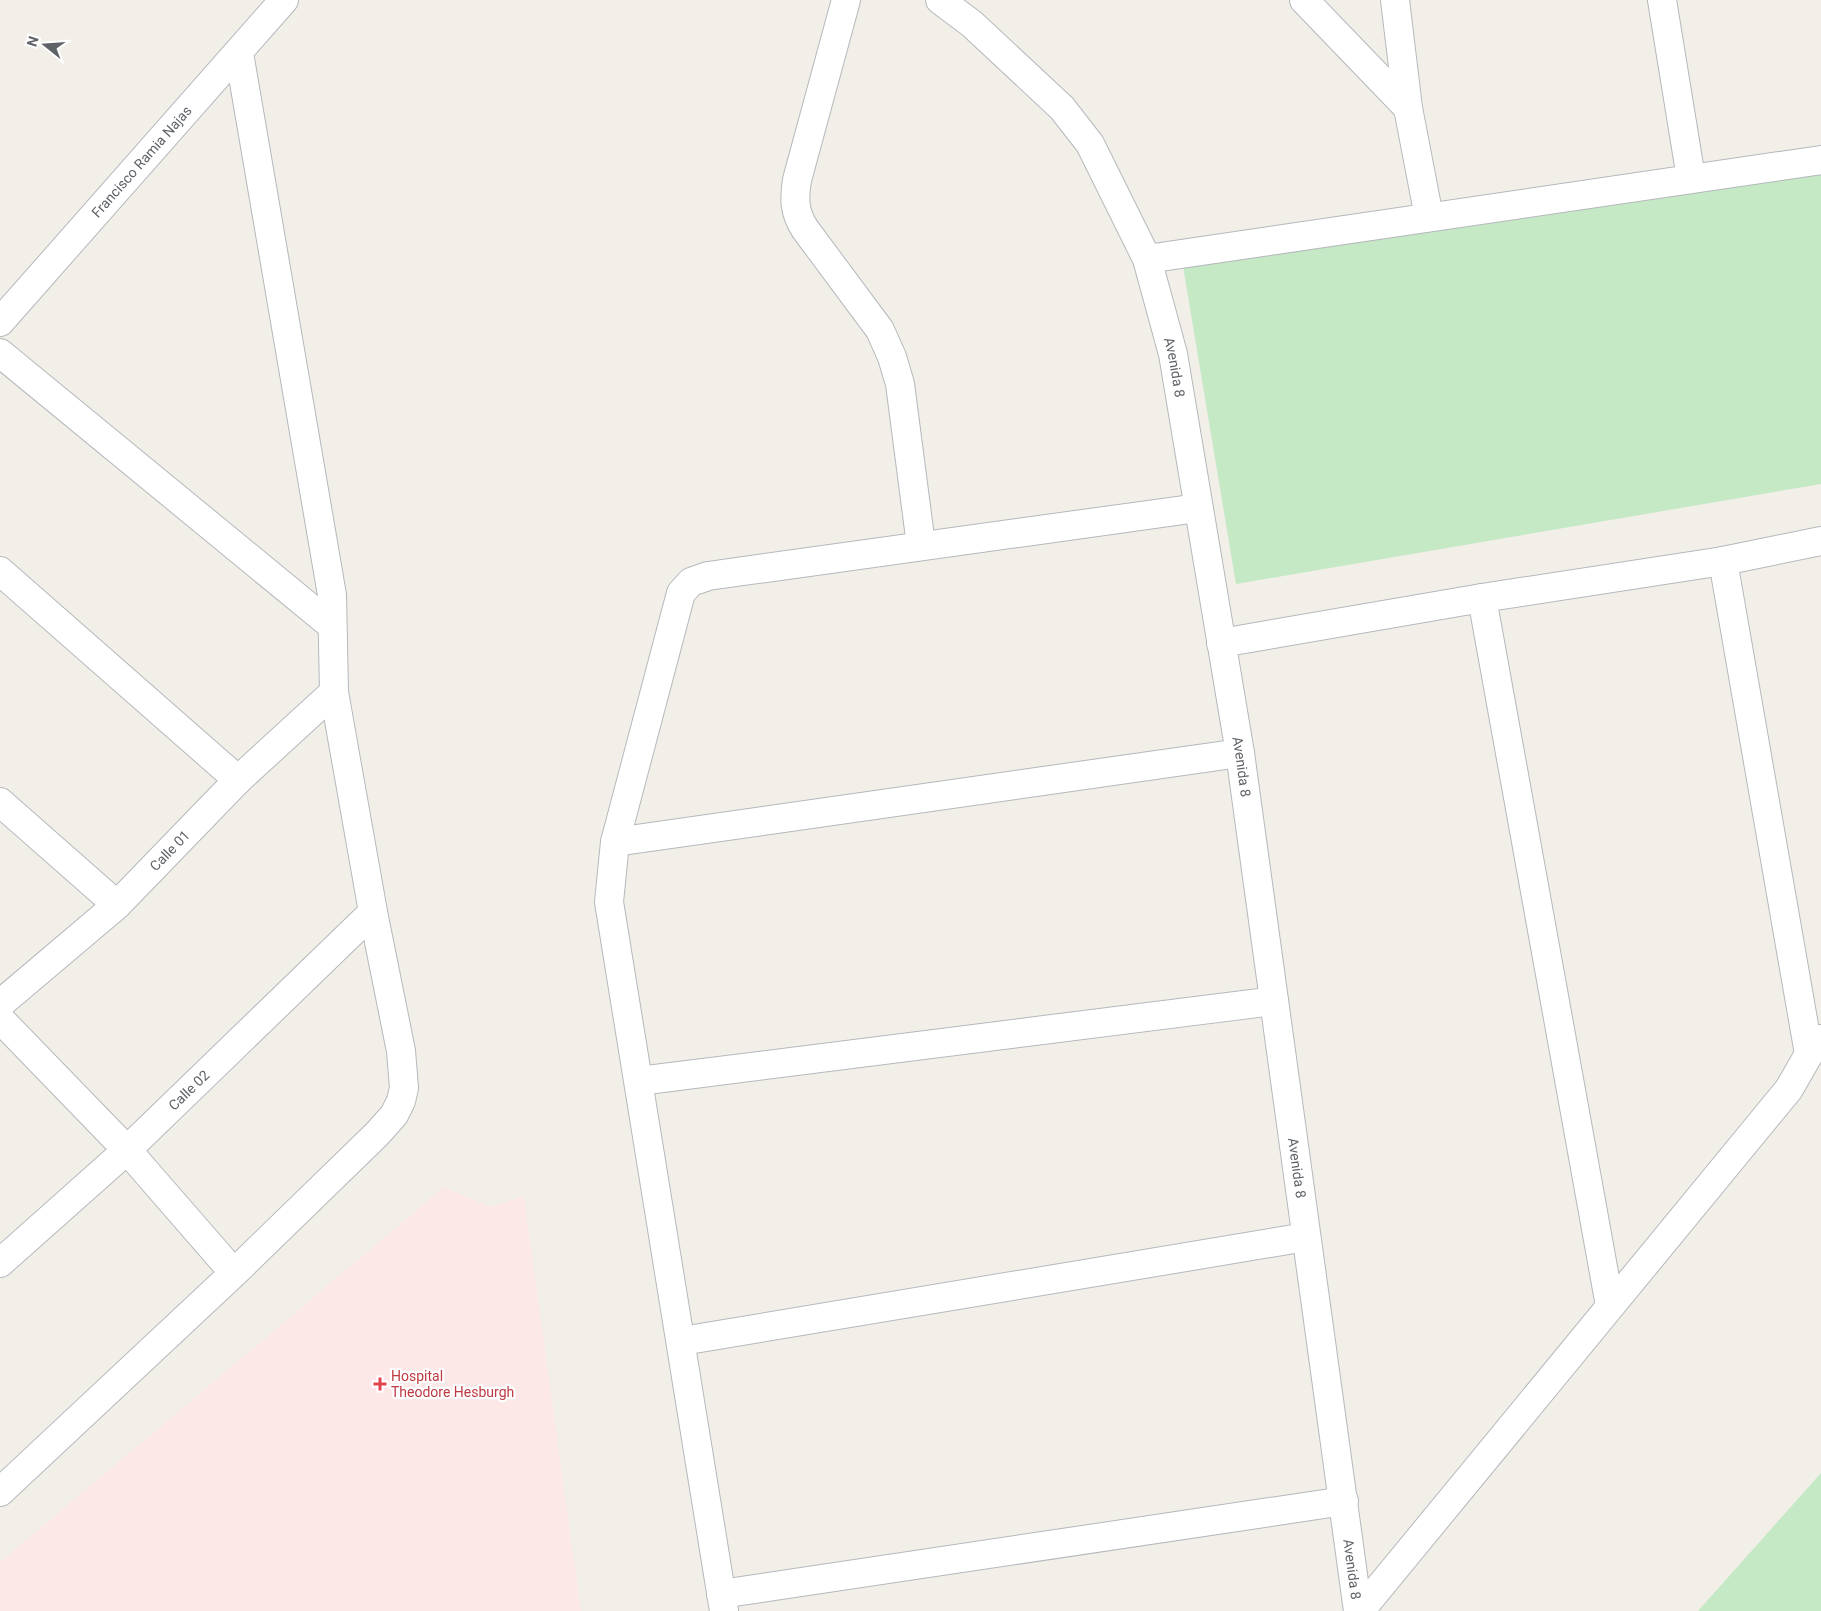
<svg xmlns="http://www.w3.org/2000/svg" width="1821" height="1611" font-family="Roboto,sans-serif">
<rect width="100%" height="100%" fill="#f1efe8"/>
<path fill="#fce8e6" d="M444 1187 491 1207 524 1196 581 1611H0V1562Z"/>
<path fill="#c5e8c5" d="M1821 151V484L1236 584 1182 260Z
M1821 1473V1611H1698Z"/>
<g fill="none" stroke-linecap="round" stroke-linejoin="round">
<defs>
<g id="street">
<path d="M846 0 797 180C794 199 794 212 805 229L880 330 892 357 900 384 921 545"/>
<path id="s1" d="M940 0 972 24 1062 108 1090 144 1147 259 1173 354 1240 753 1358 1611"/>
<path d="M1304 0 1408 108 1429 217"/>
<path d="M1395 0 1408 108"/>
<path d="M1662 0 1691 178"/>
<path d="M1147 259 1821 160"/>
<path id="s2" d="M0 322 284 0"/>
<path d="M0 353 331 625"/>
<path d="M1723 561 1809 1054"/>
<path d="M0 571 238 780"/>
<path d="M1482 598 1610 1306"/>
<path d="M1221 643 1482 598 1723 561 1821 541"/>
<path d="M0 802 117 905"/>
<path d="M615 842 1240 753"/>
<path id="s3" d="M0 1004 117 905 238 780 334 692"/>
<path d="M0 1019 127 1150 234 1273"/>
<path d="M639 1081 1274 1001"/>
<path id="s4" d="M0 1263 127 1150 373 912"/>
<path d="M682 1341 1306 1237"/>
<path d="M0 1492 234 1273 377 1134 394 1115 401 1101 404 1088 401 1051 373 912 334 692 332 595 239 53"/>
<path d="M721 1594 1344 1501"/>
<path d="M724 1611 609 902 615 842 681 593 691 582 708 576 1198 508"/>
<path d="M1360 1611 1789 1089 1809 1054 1821 1039"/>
</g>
</defs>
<use href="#street" stroke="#b5b8bc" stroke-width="30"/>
<use href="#street" stroke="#fff" stroke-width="28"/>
</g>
<path fill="#e0444e" stroke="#fff" stroke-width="2" d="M377.5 1376.5h5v5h5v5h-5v5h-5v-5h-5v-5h5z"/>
<g text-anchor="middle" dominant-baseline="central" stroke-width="4.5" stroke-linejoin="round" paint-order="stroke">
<g font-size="14" fill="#5f6368" stroke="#fff">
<text stroke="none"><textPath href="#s2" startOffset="214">Francisco Ramia Najas</textPath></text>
<text stroke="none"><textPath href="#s1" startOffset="449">Avenida 8</textPath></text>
<text stroke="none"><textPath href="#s1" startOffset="854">Avenida 8</textPath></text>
<text stroke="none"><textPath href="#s3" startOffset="229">Calle 01</textPath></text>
<text stroke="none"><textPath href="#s4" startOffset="256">Calle 02</textPath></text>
<text stroke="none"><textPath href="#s1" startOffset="1259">Avenida 8</textPath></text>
<text stroke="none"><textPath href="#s1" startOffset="1664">Avenida 8</textPath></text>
</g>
<g font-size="14" fill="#be3a42" stroke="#fff" text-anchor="start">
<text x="391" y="1376">Hospital<tspan x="391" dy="16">Theodore Hesburgh</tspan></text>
</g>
</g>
<g transform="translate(45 45) rotate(287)" stroke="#ffffff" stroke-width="4" paint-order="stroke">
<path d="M0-4L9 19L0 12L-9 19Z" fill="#5f6368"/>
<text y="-8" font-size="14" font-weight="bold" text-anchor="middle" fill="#5f6368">N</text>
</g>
</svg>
